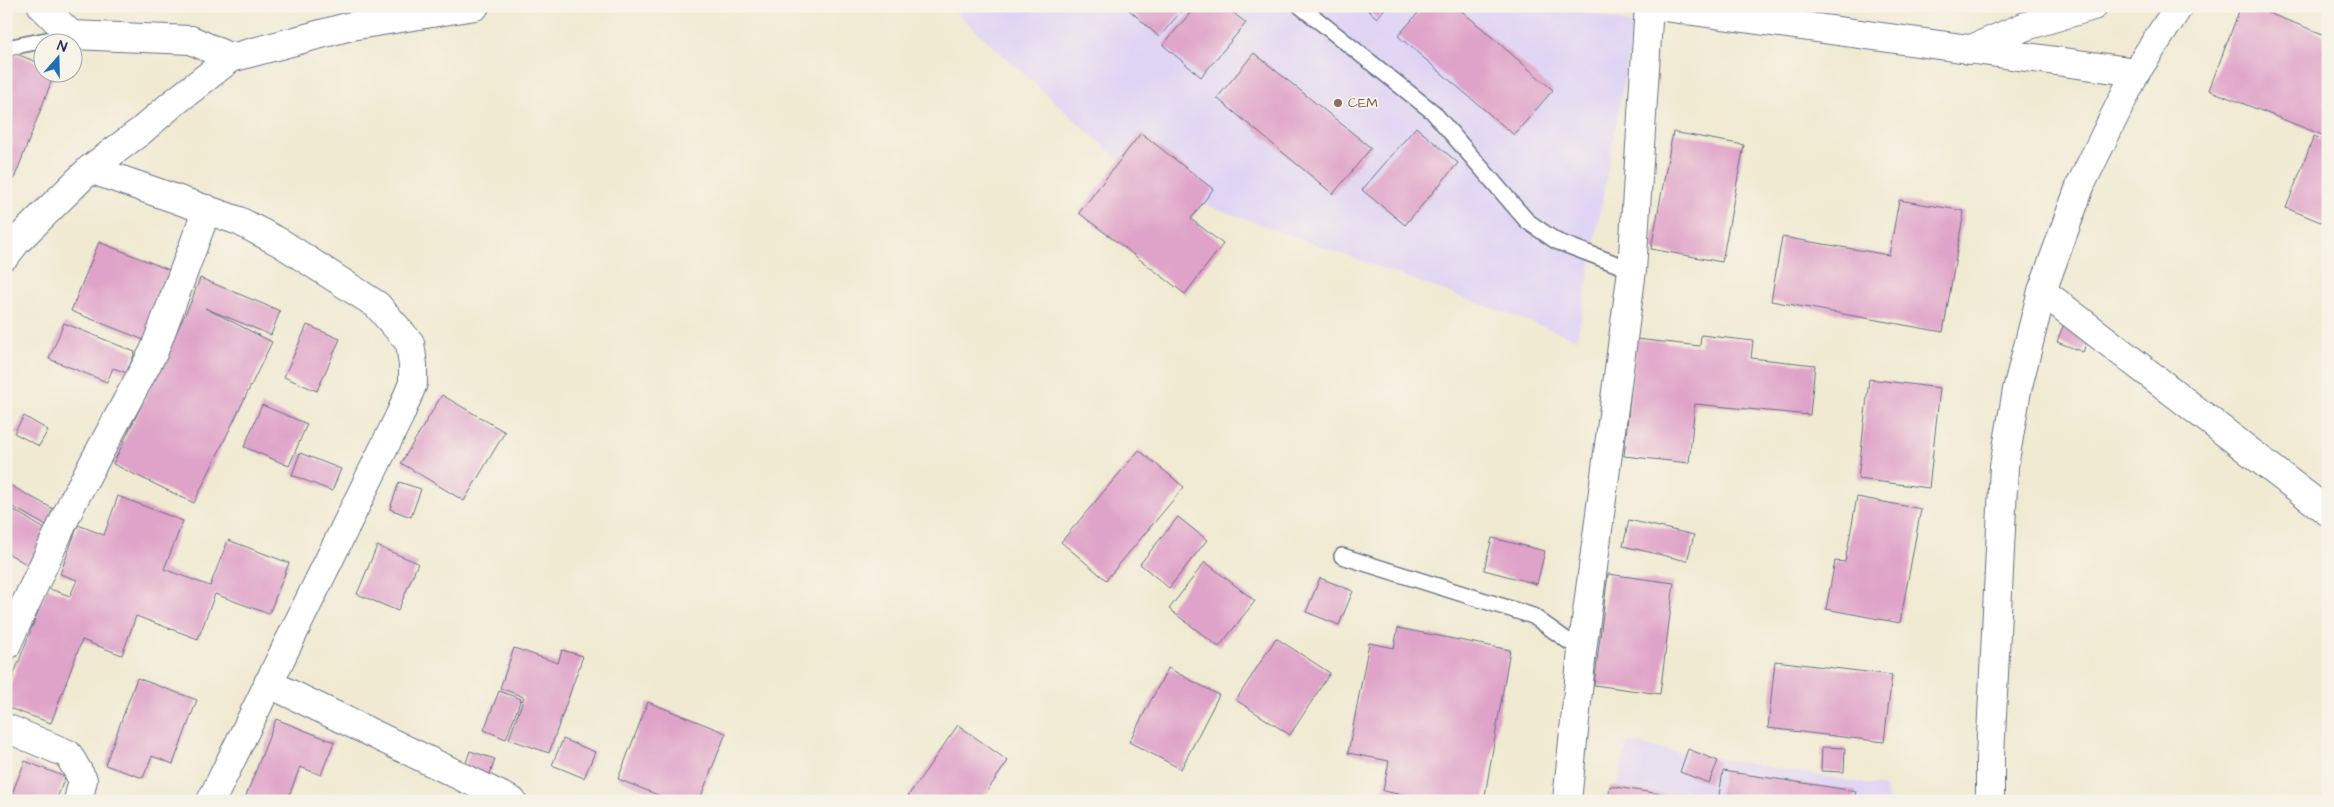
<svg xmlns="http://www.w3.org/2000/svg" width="2334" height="807" font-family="'Architects Daughter',sans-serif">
<rect width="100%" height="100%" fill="#f7f3e8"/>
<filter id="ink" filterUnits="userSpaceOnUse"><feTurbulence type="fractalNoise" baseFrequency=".02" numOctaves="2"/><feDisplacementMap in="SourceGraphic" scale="10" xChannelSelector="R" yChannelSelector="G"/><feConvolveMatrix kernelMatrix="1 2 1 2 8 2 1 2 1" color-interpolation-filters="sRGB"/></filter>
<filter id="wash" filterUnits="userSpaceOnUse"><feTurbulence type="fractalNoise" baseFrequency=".0096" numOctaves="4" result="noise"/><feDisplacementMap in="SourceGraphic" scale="20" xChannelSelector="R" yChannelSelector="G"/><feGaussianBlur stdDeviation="1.12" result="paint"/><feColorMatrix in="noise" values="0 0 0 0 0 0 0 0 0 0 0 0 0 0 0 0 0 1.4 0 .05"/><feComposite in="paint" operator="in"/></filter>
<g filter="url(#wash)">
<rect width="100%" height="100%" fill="#f0ead2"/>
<path fill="#e0d4f4" d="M949 6H1565L1634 25 1577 339 1143 182Z
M1627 743 1886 787 1888 801H1614Z"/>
<g id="blocks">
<path fill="#dfa2c8" d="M1125 6H1186L1159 37Z
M1196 6H1225L1246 23 1201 77 1163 45Z
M1363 6H1387L1377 18Z
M1424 6H1456L1553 90 1514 135 1398 36Z
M2241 6H2250L2328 36V120L2322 135 2209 90Z
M6 50 42 64V72H55L14 179 6 176Z
M1254 53 1371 148 1333 194 1217 98Z
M1416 127 1458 163 1405 225 1362 190Z
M1673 132 1744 145 1722 262 1651 249Z
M1141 133 1213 189 1191 219 1223 244 1185 294 1079 213Z
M2314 136 2328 142V225L2286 208Z
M1899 200 1964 211 1943 332 1771 301 1782 237 1889 255Z
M99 242 177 273 149 342 71 311Z
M200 278 280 311 271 335 205 308 272 342 194 503 113 464 191 302Z
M2068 313 2094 323 2083 352 2057 342Z
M64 323 135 352 127 373 113 368 107 382 49 359Z
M307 325 340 339 317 391 284 377Z
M1701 335 1753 341 1751 358 1815 365 1810 415 1695 404 1689 463 1624 456 1636 339 1700 346Z
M1869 379 1940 388 1929 488 1858 479Z
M442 395 505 432 464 501 401 463Z
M262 405 307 424 289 466 244 447Z
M24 416 48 430 39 446 14 433Z
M1139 450 1184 487 1106 580 1061 542Z
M300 453 341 469 332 491 292 475Z
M399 482 421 489 411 517 390 509Z
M6 483 59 512 50 528 6 503Z
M118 496 183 521 164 569 210 586 228 540 289 563 269 614 215 594 198 639 136 616 122 655 82 640 51 723 6 707V695L47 588 70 596 77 580 60 574 78 525 104 535Z
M1857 497 1921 509 1900 623 1826 609 1835 561 1845 562Z
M6 505 54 535 33 568 6 552Z
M1178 517 1207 540 1169 588 1140 564Z
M1629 520 1694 535 1687 561 1623 546Z
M1492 538 1545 551 1537 584 1484 570Z
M377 546 418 563 398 611 357 594Z
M1205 562 1255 601 1219 647 1169 609Z
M1608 574 1674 583 1660 694 1594 685Z
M1320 578 1353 591 1339 625 1306 612Z
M1398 628 1510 650 1484 801H1434L1383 791 1389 761 1348 753 1369 643 1394 648Z
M1276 638 1330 673 1290 735 1236 700Z
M514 648 558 663 562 650 583 656 549 753 509 739 524 697 500 688Z
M1775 661 1892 675 1884 742 1768 728Z
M1168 668 1219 695 1181 769 1129 742Z
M137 678 197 700 173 764 152 756 143 778 105 765Z
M499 691 521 699 506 739 484 730Z
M648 702 726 733 699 801H673L618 779Z
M276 719 334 742 321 775 300 767 287 801H244Z
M958 725 1008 761 980 801H915L908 796Z
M563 739 595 752 584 778 552 765Z
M1822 747 1845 748 1844 772 1821 771Z
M1688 749 1718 761 1709 783 1680 772Z
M470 751 495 759 484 792 459 784Z
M25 761 65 777 56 801H9Z
M1723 771 1856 791 1854 801H1718Z
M1610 786 1697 800V801H1608Z"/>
</g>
</g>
<g filter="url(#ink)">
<use href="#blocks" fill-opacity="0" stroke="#667087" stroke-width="1"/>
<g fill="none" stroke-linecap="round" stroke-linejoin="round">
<defs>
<path id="service" d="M1300 6 1433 112 1527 221 1556 241 1632 270
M6 48 71 35
M1342 556 1533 616 1582 651"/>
<path id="minor" d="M42 6 71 35 191 40 231 58
M1657 6 2136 72
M1969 50 2026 26 2093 6
M90 169 239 221 281 243 377 305 410 343 413 365V383L400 415 211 801
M6 255 17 241 90 169 141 131 171 105 231 58 351 26 475 6
M2042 291 2328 512
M6 646 74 499 154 351 207 209
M268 683 512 801
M6 728 68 754 83 780 78 801
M1567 801 1582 651 1632 270 1649 6
M1990 801V757L2004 466 2017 390 2042 291 2081 184 2136 72 2179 6"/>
</defs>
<use href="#service" stroke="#667087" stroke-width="18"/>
<use href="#minor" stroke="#667087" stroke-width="30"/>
<use href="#service" stroke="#fff" stroke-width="15"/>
<use href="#minor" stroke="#fff" stroke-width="28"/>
</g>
</g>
<circle fill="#8d6e63" stroke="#f7f3e8" stroke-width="2" cx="1338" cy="103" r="5"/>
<g text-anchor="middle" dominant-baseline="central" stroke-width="4" stroke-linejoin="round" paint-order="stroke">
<g font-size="14" fill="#785e54" stroke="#f7f3e8" text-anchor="start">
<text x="1348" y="103">CEM</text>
</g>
</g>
<rect width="2334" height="807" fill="none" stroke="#f7f3e8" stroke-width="25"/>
<g transform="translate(58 58) rotate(20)"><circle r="24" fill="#f7f3e8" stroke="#9fa5b1"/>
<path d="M0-4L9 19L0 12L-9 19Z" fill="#1f6fb2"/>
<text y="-8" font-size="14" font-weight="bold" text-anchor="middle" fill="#1b2f5e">N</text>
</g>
</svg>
